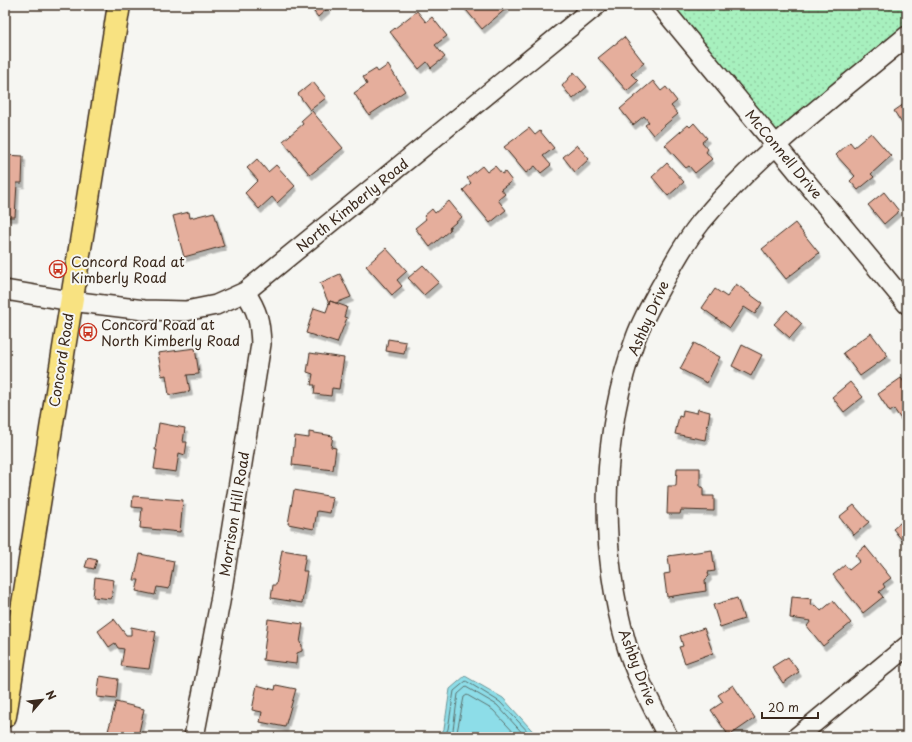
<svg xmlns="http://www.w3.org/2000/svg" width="912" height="742" font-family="'Playpen Sans',sans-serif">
<defs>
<pattern id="grass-dots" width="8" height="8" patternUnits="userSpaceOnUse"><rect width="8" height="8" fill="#a7f0be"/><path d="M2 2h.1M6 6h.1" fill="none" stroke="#91cea3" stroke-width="1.8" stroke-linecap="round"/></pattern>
<filter id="shadow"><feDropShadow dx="2.5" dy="4.5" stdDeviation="0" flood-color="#0004"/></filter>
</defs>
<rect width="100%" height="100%" fill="#f6f6f2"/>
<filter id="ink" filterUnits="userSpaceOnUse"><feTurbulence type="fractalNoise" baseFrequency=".025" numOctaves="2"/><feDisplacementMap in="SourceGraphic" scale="8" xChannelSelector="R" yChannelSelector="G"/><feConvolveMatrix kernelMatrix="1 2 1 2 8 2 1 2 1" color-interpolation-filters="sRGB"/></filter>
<g filter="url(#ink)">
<path fill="url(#grass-dots)" stroke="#718d6e" d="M664 5H907V32L777 142Z"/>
<path fill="#8ddde8" stroke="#6c9597" d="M465 676 503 698 538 737H439L444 729 450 689Z"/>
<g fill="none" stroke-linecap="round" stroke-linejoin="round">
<path stroke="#5c726f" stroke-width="1" d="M444 737 448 729 454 691 466 681 500 702 533 737
M449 737 453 730 458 694 466 687 497 705 526 737
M456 737 464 697 467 695 493 710 518 737"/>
</g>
<path fill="#e5ae9c" stroke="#3b2a1e" filter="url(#shadow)" d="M314 5H326L328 8 318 17 311 8Z
M462 5H504L507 8 482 29Z
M417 11 426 22 432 17 447 36 435 45 445 57 431 68 427 62 419 69 390 32Z
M624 37 644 63 631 74 638 81 627 91 598 58Z
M388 65 405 91 369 115 354 93 367 84 363 77 376 69 378 72Z
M574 72 587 87 573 99 562 86Z
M653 81 661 91 666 87 677 101 671 106 678 114 653 135 645 125 649 122 644 116 633 125 620 109Z
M313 82 326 98 310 110 298 94Z
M907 102V131L894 111Z
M312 111 343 148 310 175 283 141 303 124 301 121Z
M694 123 707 138 702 142 708 149 706 152 712 159 695 173 689 166 686 168 665 145 688 125 690 127Z
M529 128 535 135 540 131 554 148 543 156 551 165 541 173 535 166 526 173 504 147Z
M871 133 891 156 871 174 874 177 858 190 850 181 855 176 836 155 850 142 854 147Z
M577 145 589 159 575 172 563 157Z
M5 155 23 156 22 183H17L15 217H5Z
M257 159 268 172 276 165 295 186 277 203 272 197 259 209 245 193 258 180 247 168Z
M667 163 684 182 668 196 652 177Z
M482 166 487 172 495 166 502 174 505 172 512 181 501 189 505 194 498 200 506 210 490 223 463 190 471 183 467 178Z
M884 192 899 211 884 224 868 205Z
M449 201 462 217 449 228 450 230 430 247 415 228 426 219 424 216 432 209 435 213Z
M189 212 190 218 214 212 224 246 184 257 173 216Z
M795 223 819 253 786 279 762 249Z
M386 248 407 271 397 280 402 286 392 295 366 266Z
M423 265 439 282 424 295 408 278Z
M340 274 351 297 336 303 330 301 329 304 320 283Z
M736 284 762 303 755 314 744 307 730 328 702 308 715 289 727 297Z
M330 301 347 307 344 317 347 318 337 343 306 333 314 308 326 312Z
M787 310 802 324 790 338 774 324Z
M871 333 888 356 860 376 843 353Z
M388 339 406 342 404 354 386 351Z
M694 343 720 357 707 383 680 369Z
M742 345 762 355 751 376 732 366Z
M195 348 199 374 187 375 190 391 169 395 166 375 162 376 158 353Z
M310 353 344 358 339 389 332 388 331 396 314 394 315 385H311L313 374 307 372Z
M901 378 907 386V428L894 409 890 412 878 394Z
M850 382 863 397 844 412 832 397Z
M698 409 710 412 705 440 675 434 679 416 682 417 683 410 697 413Z
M159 423 185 428 183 442H187L185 455 179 453 176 472 154 469 157 450H155Z
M309 432 333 436 331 447 336 448 333 470 292 465 295 436 309 438Z
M677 468H700V487H703V496H714V511L681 510 680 514H667L668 486H676Z
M294 490 333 497 330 513 317 511 314 529 288 524Z
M133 496 183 500 180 532 140 528 142 508 132 507Z
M854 505 869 522 854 535 839 517Z
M907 517V546L893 529Z
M865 546 891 578 883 584 885 587 879 592 883 597 863 613 833 575 845 565 849 570 860 561 855 555Z
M282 550 306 554 303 571H307L302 603 271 598 273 585H276Z
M712 550 715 571 708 572 709 576 705 580 706 591 667 597 664 574 670 573 668 556Z
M140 554 174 561 169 589 157 587 155 595 136 591 139 580H134Z
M88 558 97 560 94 569 85 567Z
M95 577 114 580 111 599 93 597Z
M792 597 812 599 811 605 817 606 821 611 833 601 851 623 823 646 807 626 811 621 790 618Z
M737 598 744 619 720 627 713 605Z
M114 619 126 635H131V627L156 632 149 669 121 666 124 649 118 648 115 643 109 647 98 631Z
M268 619 303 624 300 643 302 645V651L297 653 296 664 263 660Z
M704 628 713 653 685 663 679 647 683 646 680 636Z
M788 657 799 672 783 683 772 667Z
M100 676 118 679 116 699 97 697Z
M257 685 275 690 276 685 296 689 285 727 260 722 262 712 252 710Z
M733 685 755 718 729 736 711 710 723 702 718 695Z
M116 702 144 709 138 737 108 731Z"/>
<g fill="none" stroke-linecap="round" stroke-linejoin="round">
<defs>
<path id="minor" d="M660 5 907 304
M5 290 71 301 144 310 186 311 216 305 245 292 597 5
M194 737 220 602 261 344C260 322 258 311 245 292
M668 737C653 707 635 675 626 643 598 546 601 432 636 337 643 318 654 299 664 281 675 260 686 241 701 222 760 151 836 95 907 36
M797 737 907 646"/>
<path id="major" d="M5 716 119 5"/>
</defs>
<use href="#minor" stroke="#3b2a1e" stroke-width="22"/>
<use href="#major" stroke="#3b2a1e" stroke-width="25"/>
<use href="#minor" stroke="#f6f6f2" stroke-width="19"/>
<use href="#major" stroke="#f8e281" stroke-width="22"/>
</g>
</g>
<defs>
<symbol id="bus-ring" viewBox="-11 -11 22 22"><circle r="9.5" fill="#f6f6f2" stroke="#c8321e" stroke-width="1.5"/><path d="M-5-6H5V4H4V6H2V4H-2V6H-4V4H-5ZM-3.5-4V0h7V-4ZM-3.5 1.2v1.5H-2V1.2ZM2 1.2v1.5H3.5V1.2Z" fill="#c8321e"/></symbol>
</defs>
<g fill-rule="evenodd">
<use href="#bus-ring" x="48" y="259" width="20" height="20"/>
<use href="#bus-ring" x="78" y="322" width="20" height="20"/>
</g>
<g text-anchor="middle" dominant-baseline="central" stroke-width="4" stroke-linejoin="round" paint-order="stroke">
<g font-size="14" fill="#3b2a1e" stroke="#f6f6f2">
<text transform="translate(784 154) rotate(50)">McConnell Drive</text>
<text transform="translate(352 205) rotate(-39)">North Kimberly Road</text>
<text transform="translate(648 318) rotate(-66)">Ashby Drive</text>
<text transform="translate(61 360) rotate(-81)">Concord Road</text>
<text transform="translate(234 514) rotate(-81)">Morrison Hill Road</text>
<text transform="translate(638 667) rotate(69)">Ashby Drive</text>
</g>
<g font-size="14" fill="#3b2a1e" stroke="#f6f6f2" text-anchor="start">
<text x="71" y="261">Concord Road at<tspan x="71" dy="16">Kimberly Road</tspan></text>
<text x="101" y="324">Concord Road at<tspan x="101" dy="16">North Kimberly Road</tspan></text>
</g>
</g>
<rect width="912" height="742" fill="none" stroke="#f6f6f2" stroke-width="20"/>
<rect x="10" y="10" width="892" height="722" fill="none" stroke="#3b2a1e" stroke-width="1.5" filter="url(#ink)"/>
<g transform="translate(42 700) rotate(62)" stroke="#f6f6f2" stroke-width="3" paint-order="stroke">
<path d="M0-3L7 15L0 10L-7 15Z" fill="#3b2a1e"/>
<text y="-6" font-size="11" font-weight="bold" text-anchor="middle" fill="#3b2a1e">N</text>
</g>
<path d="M762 712v6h56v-6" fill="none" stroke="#3b2a1e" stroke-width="2"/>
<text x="768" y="712" font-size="12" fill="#3b2a1e" stroke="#f6f6f2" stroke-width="3" paint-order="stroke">20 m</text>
</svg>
